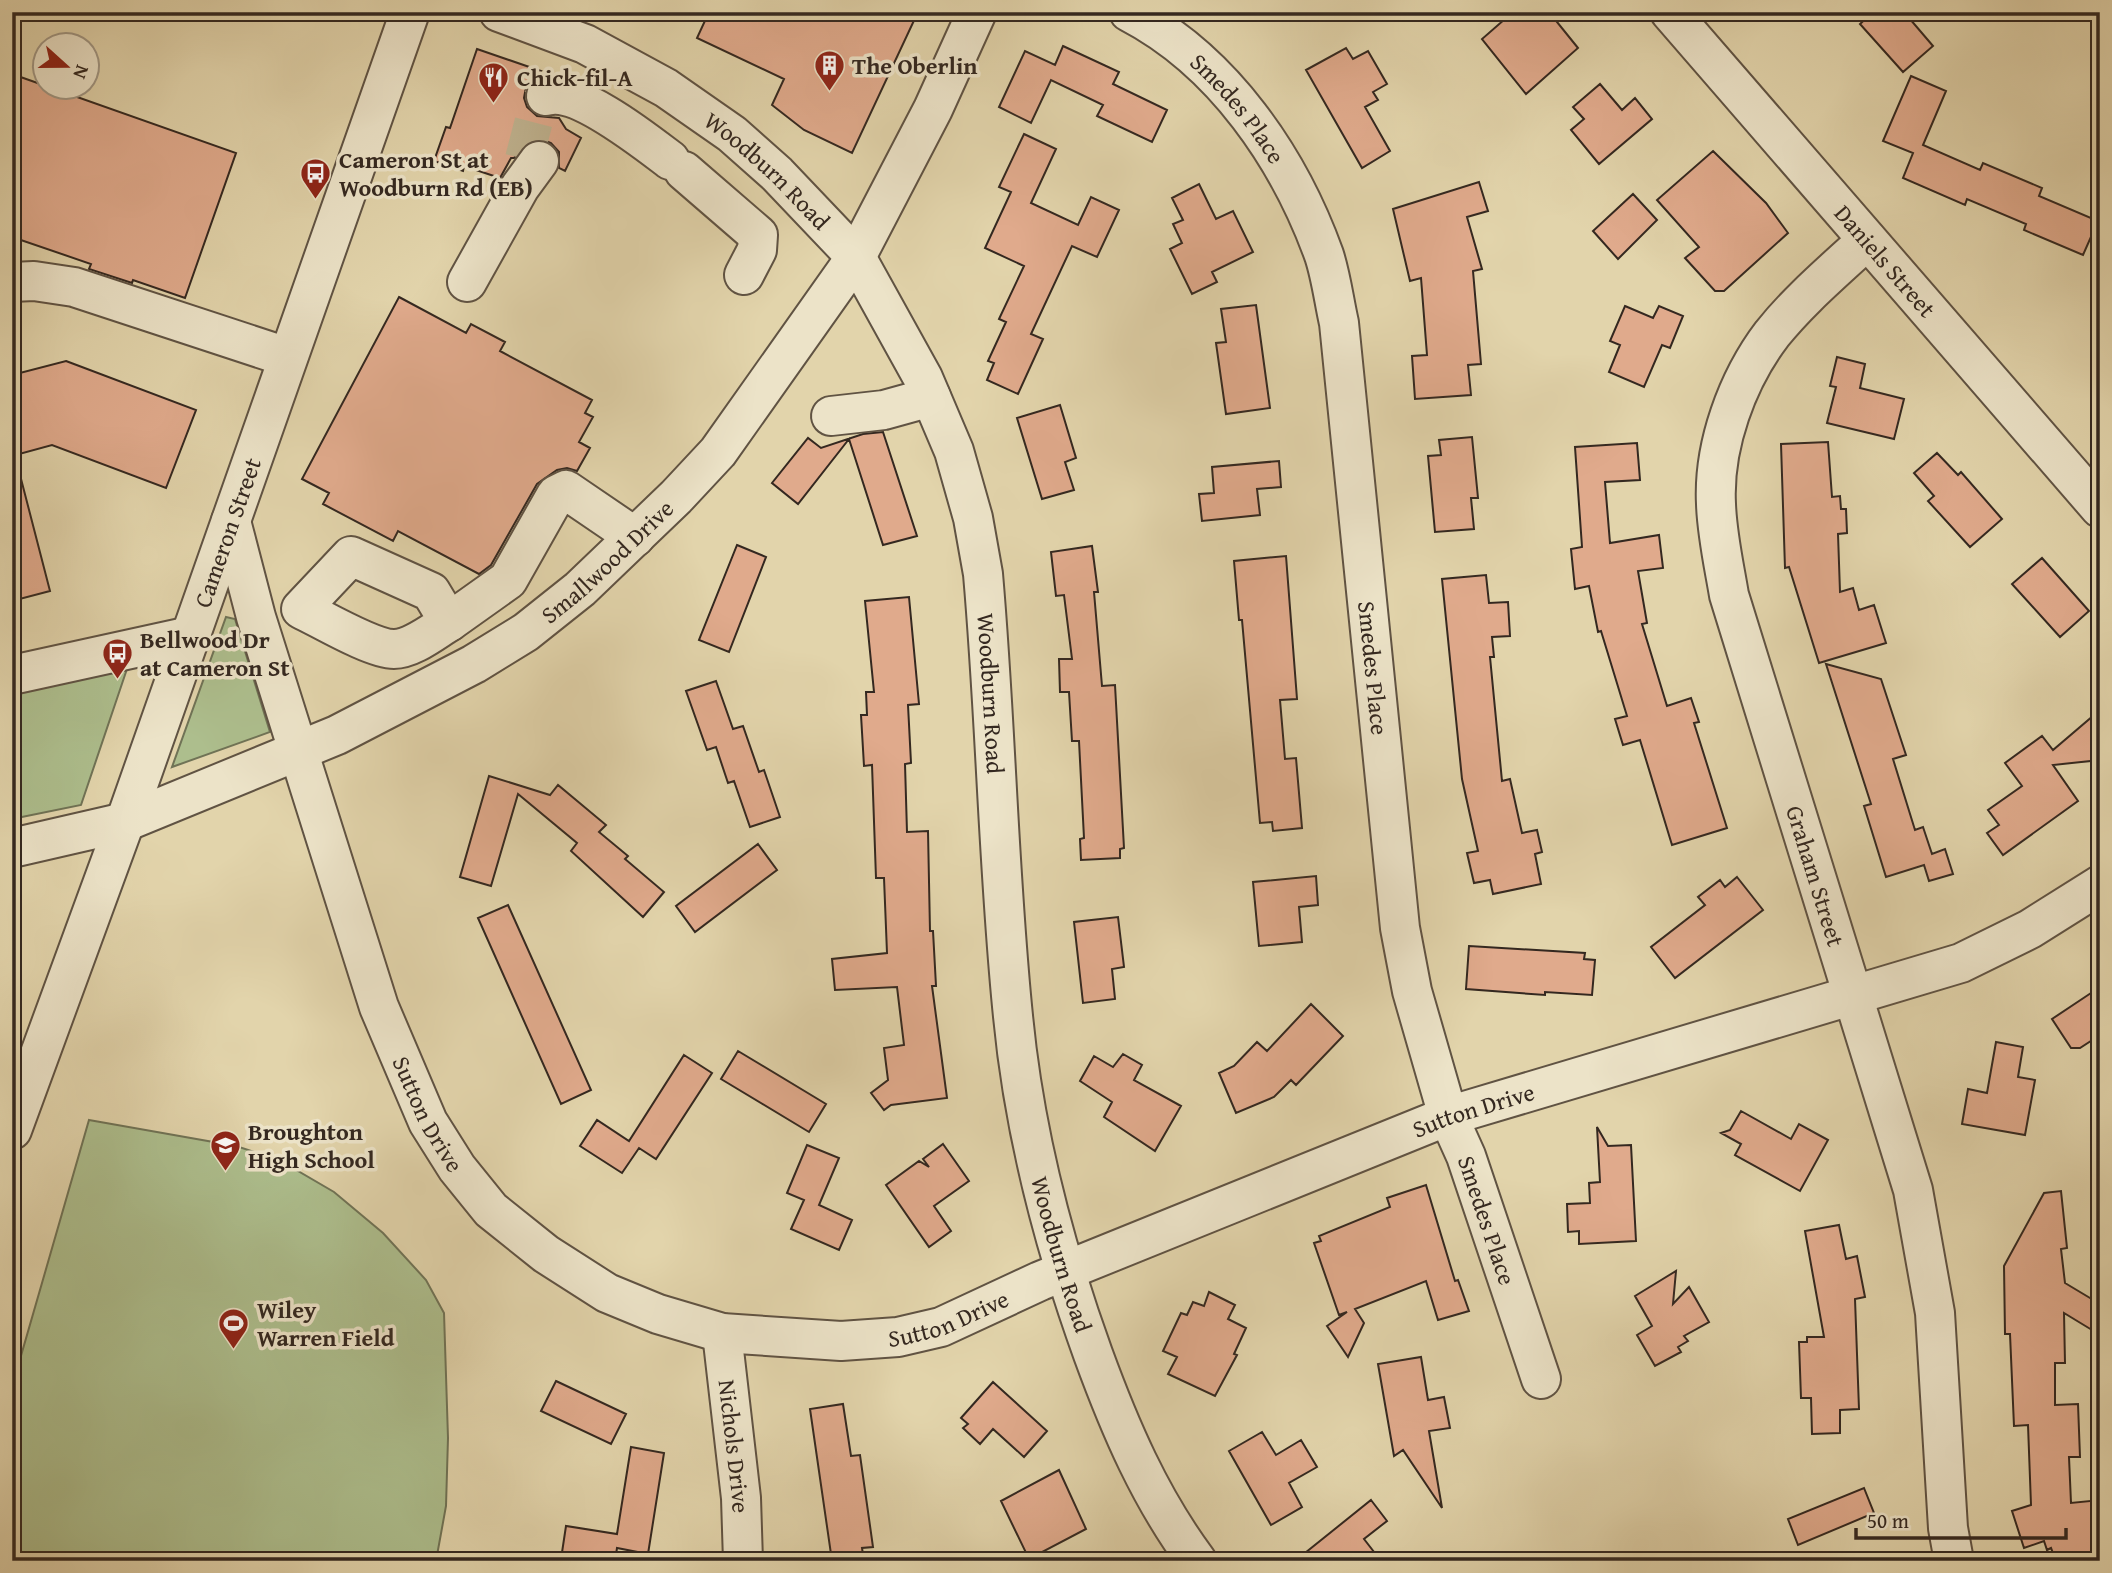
<svg xmlns="http://www.w3.org/2000/svg" width="2112" height="1573" font-family="'Gentium Book Plus',serif">
<rect width="100%" height="100%" fill="#e2d4ab"/>
<filter id="stains"><feTurbulence type="fractalNoise" baseFrequency=".00286" numOctaves="4"/><feColorMatrix values="0 0 0 0 .2 0 0 0 0 .09 0 0 0 0 .02 0 0 0 .5 -.17"/></filter>
<radialGradient id="worn" r=".72"><stop offset=".6" stop-color="#630" stop-opacity="0"/><stop offset="1" stop-color="#630" stop-opacity=".3"/></radialGradient>
<path fill="#adbe8d" stroke="#707356" stroke-width="2" d="M226 617 235 619 270 732 172 767Z
M129 663 81 805 12 819V692Z
M89 1120 236 1146 279 1160 334 1192 383 1233 426 1280 444 1313 448 1438 446 1506 436 1561H12V1387Z"/>
<path fill="#e0aa8c" stroke="#342820" stroke-width="2" d="M709 12H918L852 153 804 130 772 105 784 79 697 38Z
M1513 12H1549L1578 48 1526 94 1482 39Z
M1873 12H1904L1933 46 1903 72 1860 24Z
M1063 46 1119 72 1113 84 1167 110 1152 142 1097 116 1103 105 1051 80 1031 123 999 107 1025 51 1055 65Z
M1346 48 1353 59 1368 51 1387 84 1373 92 1378 100 1365 107 1390 151 1362 168 1306 70Z
M477 49 541 71 526 87 524 98 527 107 537 116 559 118 566 129 581 138 565 171 559 168V152L551 143 541 139 530 141 514 158H511L500 178 464 166 463 171 434 161 446 127 450 128Z
M12 74 236 153 185 298 133 280 132 283 89 269 91 264 12 237Z
M1911 76 1946 91 1923 145 1980 170 1983 163 2042 188 2039 196 2098 221 2083 255 2024 230 2026 224 1967 199 1965 205 1903 178 1913 153 1883 141Z
M1600 84 1622 110 1635 98 1652 119 1599 164 1571 130 1584 119 1573 107Z
M1024 134 1056 149 1031 203 1078 225 1091 197 1119 210 1097 257 1072 246 1031 334 1043 339 1018 394 987 380 994 363 988 361 1006 322 999 319 1024 266 985 248 1011 192 999 187Z
M1713 151 1766 203 1788 233 1724 291H1715L1685 258 1699 247 1657 200Z
M1479 182 1488 211 1467 217 1482 269 1473 271 1481 364 1468 365 1471 395 1415 399 1412 356 1427 355 1421 278 1410 281 1393 209Z
M1199 184 1216 219 1233 211 1253 252 1212 272 1217 282 1192 294 1170 249 1182 243 1173 224 1183 220 1172 198Z
M1633 194 1657 220 1618 259 1593 231Z
M399 297 466 333 471 324 505 342 500 351 592 400 585 413 593 417 579 442 590 448 577 471 567 468 557 470 537 484 491 565 479 574 398 531 393 541 323 504 329 493 302 479Z
M1256 305 1270 408 1226 414 1216 343 1226 342 1221 309Z
M1625 306 1653 318 1659 306 1683 316 1670 348 1662 345 1644 387 1609 372 1620 345 1610 341Z
M1837 357 1865 364 1860 388 1904 399 1894 439 1827 423 1836 387 1830 386Z
M66 361 196 410 166 488 52 445 12 456V375Z
M1060 405 1076 458 1065 462 1074 490 1042 499 1017 418Z
M883 432 917 536 883 545 849 439 798 504 772 483 808 438 821 448 863 434Z
M1472 437 1478 498H1471L1474 529 1435 532 1428 456 1441 455 1439 440Z
M1828 442 1832 497 1840 496 1841 509H1846L1847 533 1838 534 1840 592 1853 588 1859 610 1874 605 1886 643 1819 663 1789 567 1785 568 1781 444Z
M1637 443 1640 480 1605 482 1610 543 1659 535 1663 568 1638 571 1647 623 1642 624 1667 706 1691 698 1699 722 1694 723 1727 828 1672 845 1640 740 1623 745 1615 719 1627 716 1601 631 1598 632 1589 586 1575 589 1571 549 1582 547 1575 447Z
M1937 453 1958 475 1961 472 2002 519 1970 547 1928 501 1934 496 1914 473Z
M1279 461 1281 487 1257 489 1260 515 1202 521 1199 494 1214 493 1212 467Z
M20 475 50 591 12 601V476Z
M737 545 766 557 729 652 699 640Z
M1092 546 1098 592H1094L1102 686 1115 685 1124 848 1120 849V858L1081 860 1080 839 1084 838 1079 741H1072L1069 692H1060L1059 659H1072L1064 595 1056 596 1051 552Z
M1286 556 1297 699 1280 700 1285 759 1296 758 1302 828 1273 831 1272 822 1260 823 1242 620H1239L1234 561Z
M2042 558 2089 611 2060 637 2012 584Z
M1486 575 1489 603 1508 602 1510 636 1492 637 1494 657H1490L1502 781 1510 779 1522 833 1537 830 1542 852 1535 854 1541 884 1493 894 1490 880 1474 883 1467 853 1478 851 1462 779 1442 579Z
M909 597 919 704 908 705 911 763 905 764 907 832 928 831 930 931H933L936 986H932L947 1098 891 1105 884 1110 871 1093 888 1080 884 1048 904 1045 897 987 835 990 832 959 887 953 884 878H876L872 765 864 766 861 715H867L866 692H874L865 601Z
M1826 664 1881 679 1906 755 1893 759 1915 830 1923 827 1932 854 1945 849 1953 874 1929 881 1924 865 1886 877 1864 806 1871 804Z
M716 681 733 729 743 726 759 772 764 770 780 817 750 827 734 781 728 783 716 747 707 750 686 691Z
M2100 710V760L2053 765 2078 801 2003 855 1987 833 1999 825 1988 810 2022 786 2005 763 2042 736 2053 750Z
M489 776 550 795 558 785 606 825 599 832 628 856 625 859 664 892 643 917 571 851 577 843 518 794 491 886 460 877Z
M758 844 777 870 695 932 676 906Z
M1316 876 1318 905 1299 907 1302 942 1259 946 1253 882Z
M1737 877 1763 910 1675 978 1651 947 1705 905 1698 897 1720 880 1725 887Z
M508 905 591 1090 561 1104 478 918Z
M1118 917 1124 967 1112 969 1115 999 1083 1003 1074 922Z
M1469 946 1585 953 1584 959 1595 960 1592 995 1545 992V995L1466 989Z
M2100 987V1035L2080 1048H2071L2052 1019Z
M1311 1004 1343 1036 1296 1085 1291 1080 1274 1097 1236 1113 1219 1073 1234 1066 1257 1042 1267 1051Z
M1996 1042 2023 1047 2018 1077 2035 1080 2025 1135 1962 1124 1968 1089 1987 1093Z
M738 1051 826 1104 809 1132 721 1079Z
M1123 1054 1142 1065 1134 1080 1181 1106 1155 1151 1104 1117 1112 1102 1080 1081 1094 1056 1113 1067Z
M684 1055 712 1073 656 1159 639 1148 622 1173 580 1146 597 1120 629 1141Z
M1741 1111 1791 1139 1799 1124 1828 1140 1800 1191 1735 1155 1741 1144 1721 1133 1730 1130Z
M1597 1127 1608 1146 1631 1145 1636 1241 1579 1244V1231L1568 1232 1567 1204 1590 1203 1589 1183 1600 1182Z
M943 1144 969 1181 934 1206 951 1231 929 1247 886 1185 919 1161 929 1167 923 1159Z
M807 1145 839 1158 819 1205 852 1220 839 1250 791 1229 804 1200 787 1193Z
M1426 1185 1455 1281 1458 1280 1469 1311 1438 1320 1426 1281 1355 1309 1364 1323 1348 1357 1327 1326 1347 1312 1339 1315 1314 1243 1321 1241 1319 1236 1390 1207 1387 1198Z
M2061 1191 2067 1248 2061 1249 2065 1283 2100 1304V1317L2092 1330 2064 1313 2065 1363H2055V1405L2078 1404 2080 1457H2069L2071 1503 2100 1500V1561H2056L2051 1548 2047 1550 2044 1541 2024 1548 2012 1511 2031 1505 2028 1425 2014 1426 2010 1334H2005L2004 1266 2044 1193Z
M1839 1225 1846 1259 1857 1256 1865 1297 1855 1299 1859 1409 1840 1410V1433L1812 1434 1811 1398H1801L1799 1342H1807V1337H1824L1805 1231Z
M1676 1271 1673 1304 1689 1287 1709 1322 1684 1336 1688 1341 1678 1347 1681 1352 1655 1366 1637 1335 1652 1326 1635 1296Z
M1209 1292 1235 1305 1228 1319 1246 1328 1234 1354 1237 1355 1215 1396 1168 1374 1177 1357 1163 1351 1181 1313 1187 1315 1193 1302 1204 1306Z
M1421 1357 1428 1400 1444 1397 1450 1428 1429 1431 1442 1508 1403 1450 1394 1456 1378 1364Z
M556 1381 626 1414 611 1444 541 1411Z
M993 1382 1047 1431 1024 1457 993 1429 980 1444 963 1428 968 1424 961 1418Z
M843 1404 851 1456 860 1455 873 1547 862 1548 864 1561H832L810 1409Z
M1262 1432 1276 1455 1301 1440 1317 1467 1289 1483 1302 1507 1271 1525 1229 1451Z
M631 1447 664 1453 648 1554 617 1548 615 1561 561 1559 566 1526 617 1534Z
M1059 1470 1086 1529 1029 1559 1001 1501Z
M1864 1488 1874 1513 1798 1545 1788 1519Z
M1371 1500 1387 1521 1364 1539 1381 1561H1295Z"/>
<g fill="none" stroke-linecap="round" stroke-linejoin="round">
<path stroke="#bfb28f" stroke-width="38" stroke-dasharray="38 19" stroke-linecap="butt" d="M524 159 538 105 546 96"/>
<defs>
<g id="minor">
<path id="s1" d="M499 12 585 44 666 88 732 134 777 174 856 257 923 378 954 451 973 518 983 574C996 721 998 869 1013 1016 1024 1131 1054 1246 1093 1354 1120 1428 1150 1498 1197 1561"/>
<path id="s2" d="M1129 12C1223 61 1289 158 1324 255 1331 276 1334 301 1339 323L1400 928 1412 991 1448 1116 1466 1156 1541 1379"/>
<path id="s3" d="M1670 12 2100 508"/>
<path d="M546 96C577 87 645 141 670 160"/>
<path d="M684 171 758 235 757 250 744 275"/>
<path id="s4" d="M1867 240C1835 270 1800 299 1772 334 1737 380 1713 446 1716 504 1717 535 1724 565 1729 595L1913 1190 1935 1313 1948 1528 1954 1561"/>
<path d="M12 282 34 281 74 287 287 357"/>
<path d="M467 282 520 187 539 161"/>
<path d="M831 416 884 410 931 397"/>
<path id="s5" d="M231 521 256 617 379 1007 428 1122 457 1168 491 1210 546 1254 607 1293 658 1314 722 1333 841 1341 898 1337 941 1327 1040 1281 1448 1116 1961 963 2030 929 2100 885"/>
<path d="M351 556 431 592 449 622C434 631 412 649 394 649 372 649 322 619 301 609Z"/>
<path d="M449 622 508 580 556 495 566 490 635 537"/>
<path d="M12 675 190 636"/>
<path id="s6" d="M12 848 125 822 337 735 474 664 526 632 580 589 676 497 718 452 856 257 933 109 977 12"/>
<path id="s7" d="M12 1130 125 822 410 12"/>
<path id="s8" d="M722 1333 741 1498 743 1561"/>
</g>
</defs>
<use href="#minor" stroke="#605343" stroke-width="42"/>
<use href="#minor" stroke="#ece3c8" stroke-width="38"/>
</g>
<defs>
<symbol id="building-pin" viewBox="-11 -11 22 30"><path d="M0 17L-7.5 6A9.5 9.5 0 1 1 7.5 6Z" fill="#8f2418" stroke="#ece3c8"/><path d="M-4-6H4V6H1V3H-1V6H-4ZM-2.5-4.3h1.7v1.8h-1.7ZM.8-4.3h1.7v1.8H.8ZM-2.5-1h1.7V.8h-1.7ZM.8-1h1.7V.8H.8Z" fill="#fff"/></symbol>
<symbol id="restaurant-pin" viewBox="-11 -11 22 30"><path d="M0 17L-7.5 6A9.5 9.5 0 1 1 7.5 6Z" fill="#8f2418" stroke="#ece3c8"/><path d="M-5-6h1v4h1v-4h1v4h1v-4h1v5L-1.5 .5V6h-2V.5L-5-1ZM5-6V6H3V1.5H1.5Q1.5-4 5-6Z" fill="#fff"/></symbol>
<symbol id="bus-pin" viewBox="-11 -11 22 30"><path d="M0 17L-7.5 6A9.5 9.5 0 1 1 7.5 6Z" fill="#8f2418" stroke="#ece3c8"/><path d="M-5-6H5V4H4V6H2V4H-2V6H-4V4H-5ZM-3.5-4V0h7V-4ZM-3.5 1.2v1.5H-2V1.2ZM2 1.2v1.5H3.5V1.2Z" fill="#fff"/></symbol>
<symbol id="school-pin" viewBox="-11 -11 22 30"><path d="M0 17L-7.5 6A9.5 9.5 0 1 1 7.5 6Z" fill="#8f2418" stroke="#ece3c8"/><path d="M0-5L7-2L0 1L-7-2ZM-4 1L0 2.5L4 1V4Q0 6-4 4Z" fill="#fff"/></symbol>
<symbol id="stadium-pin" viewBox="-11 -11 22 30"><path d="M0 17L-7.5 6A9.5 9.5 0 1 1 7.5 6Z" fill="#8f2418" stroke="#ece3c8"/><path d="M0-5a6.5 5 0 1 0 0 10a6.5 5 0 1 0 0-10ZM-3.5-1.8h7v3.6h-7Z" fill="#fff"/></symbol>
</defs>
<g fill-rule="evenodd">
<use href="#building-pin" x="812" y="48" width="35" height="47"/>
<use href="#restaurant-pin" x="476" y="60" width="35" height="47"/>
<use href="#bus-pin" x="298" y="156" width="35" height="47"/>
<use href="#bus-pin" x="100" y="636" width="35" height="47"/>
<use href="#school-pin" x="208" y="1128" width="35" height="47"/>
<use href="#stadium-pin" x="216" y="1306" width="35" height="47"/>
</g>
<g text-anchor="middle" dominant-baseline="central" stroke-width="7" stroke-linejoin="round" paint-order="stroke">
<g font-size="24" font-weight="bold" fill="#342820" stroke="#ece3c8" text-anchor="start">
<text x="852" y="65">The Oberlin</text>
<text x="517" y="77">Chick-fil-A</text>
<text x="339" y="159">Cameron St at<tspan x="339" dy="28">Woodburn Rd (EB)</tspan></text>
<text x="140" y="639">Bellwood Dr<tspan x="140" dy="28">at Cameron St</tspan></text>
<text x="248" y="1131">Broughton<tspan x="248" dy="28">High School</tspan></text>
<text x="257" y="1309">Wiley<tspan x="257" dy="28">Warren Field</tspan></text>
</g>
<g font-size="24" fill="#342820" stroke="#ece3c8">
<text stroke="none"><textPath href="#s2" startOffset="147">Smedes Place</textPath></text>
<text stroke="none"><textPath href="#s1" startOffset="315">Woodburn Road</textPath></text>
<text stroke="none"><textPath href="#s3" startOffset="329">Daniels Street</textPath></text>
<text stroke="none"><textPath href="#s7" startOffset="635">Cameron Street</textPath></text>
<text stroke="none"><textPath href="#s6" startOffset="668">Smallwood Drive</textPath></text>
<text stroke="none"><textPath href="#s2" startOffset="735">Smedes Place</textPath></text>
<text stroke="none"><textPath href="#s1" startOffset="903">Woodburn Road</textPath></text>
<text stroke="none"><textPath href="#s4" startOffset="702">Graham Street</textPath></text>
<text stroke="none"><textPath href="#s5" startOffset="1802">Sutton Drive</textPath></text>
<text stroke="none"><textPath href="#s5" startOffset="626">Sutton Drive</textPath></text>
<text stroke="none"><textPath href="#s2" startOffset="1302">Smedes Place</textPath></text>
<text stroke="none"><textPath href="#s1" startOffset="1470">Woodburn Road</textPath></text>
<text stroke="none"><textPath href="#s5" startOffset="1236">Sutton Drive</textPath></text>
<text stroke="none"><textPath href="#s8" startOffset="114">Nichols Drive</textPath></text>
</g>
</g>
<rect width="2112" height="1573" fill="none" stroke="#e2d4ab" stroke-width="42"/>
<rect x="14" y="14" width="2084" height="1545" fill="none" stroke="#342820" stroke-width="3.5"/>
<rect x="21" y="21" width="2070" height="1531" fill="none" stroke="#342820" stroke-width="2"/>
<g transform="translate(66 66) rotate(111)"><circle r="33" fill="#ece3c8" stroke="#a29885" stroke-width="2"/>
<path d="M0-5L12 26L0 18L-12 26Z" fill="#8f2418"/>
<text y="-10" font-size="19" font-weight="bold" text-anchor="middle" fill="#342820">N</text>
</g>
<path d="M1856 1528v10h210v-10" fill="none" stroke="#342820" stroke-width="3.5"/>
<text x="1867" y="1528" font-size="21" fill="#342820" stroke="#ece3c8" stroke-width="5" paint-order="stroke">50 m</text>
<rect width="100%" height="100%" filter="url(#stains)"/>
<rect width="100%" height="100%" fill="url(#worn)"/>
</svg>
